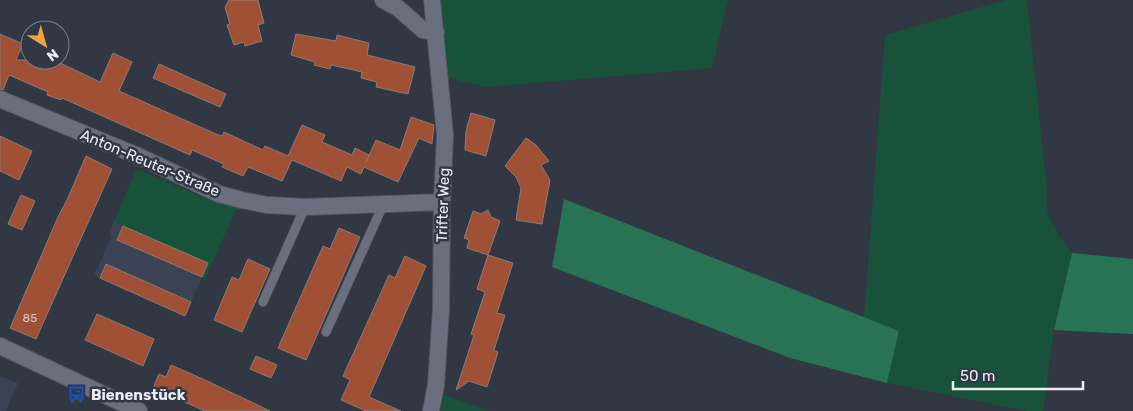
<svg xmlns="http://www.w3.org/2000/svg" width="1133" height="411" font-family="Rubik,sans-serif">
<rect width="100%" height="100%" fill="#323744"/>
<path fill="#3b4254" d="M114 221 208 263 185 316 94 275 111 238 109 231Z
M0 376 18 383 6 411H0Z"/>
<path fill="#18523a" d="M440 0H728L712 68 487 87 448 78Z
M1006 0H1027L1046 181 1047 212 1059 236 1072 253 1054 330 1043 411H1027L887 383 899 331 864 318 885 35Z
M140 170 199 196 240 208 235 212 205 279 202 277 208 263 114 221 135 172Z
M444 395 490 411H441Z"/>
<path fill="#287354" d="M564 199 899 331 887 383 790 358 552 267Z
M1072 253 1133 259V334L1054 330Z"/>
<path fill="#a05135" stroke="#8d7b75" d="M229 0H258L264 23 258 25 262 41 245 46 244 42 234 45 227 25 230 24 225 7Z
M0 34 23 44 16 60H44L55 64 56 61 100 82 113 53 132 62 119 91 216 134 222 136 224 132 263 150 265 146 288 156 302 125 325 135 322 142 352 155 355 148 369 155 366 162 376 140 400 150 411 117 434 125 432 144 419 138 398 182 364 167 361 174 347 167 341 181 292 160 282 181 248 167 243 176 222 167 224 164 192 150 190 155 62 98 61 100 47 95 48 92 9 75 3 90 0 89Z
M296 34 336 41 337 35 369 43 367 55 415 67 408 94 376 87 377 82 361 78 362 72 331 65 330 69 314 65 315 62 291 55Z
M159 64 226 94 220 107 153 78Z
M471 113 495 120 486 156 465 150 466 131Z
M0 136 32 151 19 180 0 171Z
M526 138 536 145 549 161 541 165 550 180 542 224 516 220 521 188 516 177 505 166Z
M86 156 112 169 36 339 10 328 58 217 67 200Z
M21 195 35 201 22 230 8 224Z
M488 210 491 217 500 221 488 255 513 263 497 313 505 315 494 350 498 352 487 387 469 381 456 390 474 335 471 334 485 292 477 289 488 255 467 248 469 240 464 238 473 211 481 214Z
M123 226 208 263 202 277 117 240Z
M339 228 360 237 306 360 278 348 323 246 330 249Z
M405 256 426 266 369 397 401 411H366L341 400 350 380 343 376 389 275 395 278Z
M248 259 270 269 242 332 214 320 232 277 239 280Z
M106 264 191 302 185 316 100 278Z
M97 314 154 339 143 366 85 340Z
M256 356 277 365 271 378 250 369Z
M171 365 205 380 270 411H205L153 388 159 374 166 377Z"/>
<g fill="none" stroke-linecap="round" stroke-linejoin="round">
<defs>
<path id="lane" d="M263 302 305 207
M326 332 384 203"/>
<path id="street" d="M383 0 398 8 423 30 436 32
M0 99 138 156 219 194 242 200 267 205 305 207 442 202
M0 346 139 411
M431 411 436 385 441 309 442 202 445 135 432 0"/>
</defs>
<use href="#lane" stroke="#505560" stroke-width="10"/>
<use href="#street" stroke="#505560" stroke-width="18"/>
<use href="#lane" stroke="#696f7e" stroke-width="9"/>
<use href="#street" stroke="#696f7e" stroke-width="16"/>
</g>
<defs>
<symbol id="bus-bare" viewBox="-9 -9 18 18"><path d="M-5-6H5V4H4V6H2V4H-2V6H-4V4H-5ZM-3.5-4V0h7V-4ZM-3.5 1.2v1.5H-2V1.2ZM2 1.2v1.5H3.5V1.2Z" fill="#1a4fb4" stroke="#323744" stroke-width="2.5" paint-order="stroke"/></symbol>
</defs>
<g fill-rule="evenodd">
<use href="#bus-bare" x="64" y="382" width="25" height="25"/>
</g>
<g text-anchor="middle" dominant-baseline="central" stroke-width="5" stroke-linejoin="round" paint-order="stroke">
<g font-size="12" fill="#d7c6c5">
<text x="30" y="318">85</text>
</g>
<g font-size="15" fill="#e9edf5" stroke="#323744">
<text transform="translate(150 163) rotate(23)">Anton-Reuter-Straße</text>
<text transform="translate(443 205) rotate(-88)">Trifter Weg</text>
</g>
<g font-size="15" font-weight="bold" fill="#e9edf5" stroke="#323744" text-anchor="start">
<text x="91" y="395">Bienenstück</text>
</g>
</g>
<g transform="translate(45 45) rotate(143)"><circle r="24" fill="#323744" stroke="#7b808b"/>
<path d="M0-4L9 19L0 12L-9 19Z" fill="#f1a540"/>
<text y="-8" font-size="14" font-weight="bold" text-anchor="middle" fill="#e9edf5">N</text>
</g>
<path d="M953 381v8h130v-8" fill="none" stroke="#e9edf5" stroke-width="2.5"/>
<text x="960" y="381" font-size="15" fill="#e9edf5" stroke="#323744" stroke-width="4" paint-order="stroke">50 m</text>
</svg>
